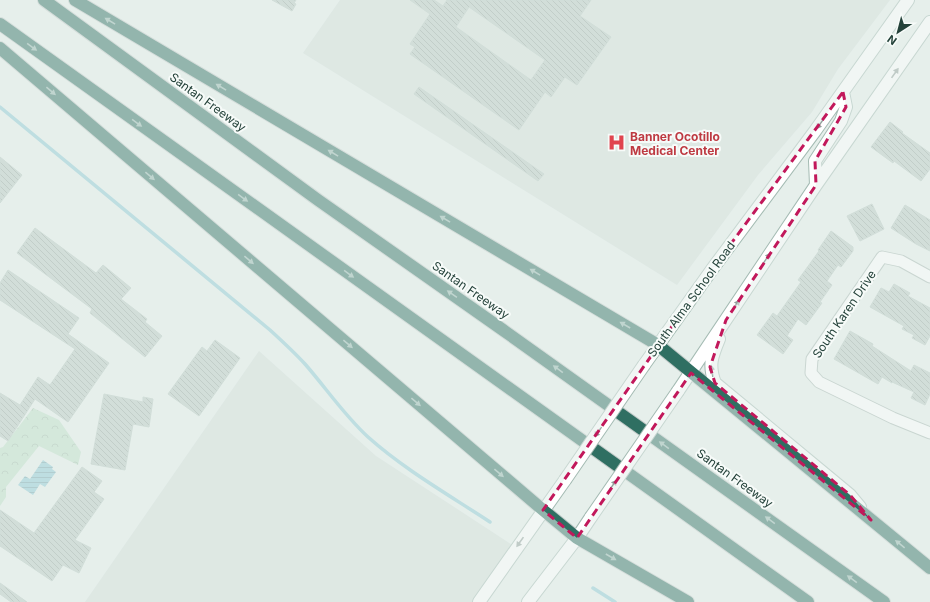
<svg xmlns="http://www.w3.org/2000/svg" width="930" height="602" font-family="Inter,sans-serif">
<defs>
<pattern id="park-crowns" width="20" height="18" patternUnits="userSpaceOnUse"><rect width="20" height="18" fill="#bfe0c8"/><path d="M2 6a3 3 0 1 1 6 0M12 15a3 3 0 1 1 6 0" fill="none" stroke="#a4c1ad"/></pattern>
<pattern id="water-rules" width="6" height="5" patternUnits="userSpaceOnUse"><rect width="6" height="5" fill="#8ec9d4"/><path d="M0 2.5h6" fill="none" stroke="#74a5ad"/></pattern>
<pattern id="building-back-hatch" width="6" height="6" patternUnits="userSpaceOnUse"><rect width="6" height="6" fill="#bbcac4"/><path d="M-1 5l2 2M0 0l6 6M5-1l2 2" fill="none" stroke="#98a6a0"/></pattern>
</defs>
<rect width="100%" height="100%" fill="#e6efeb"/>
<path fill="#d4dfda" d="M340 0H890L838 69 812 112 758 175 677 285 303 53Z
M259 351 376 456 517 548 479 602H85Z"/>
<path fill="url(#park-crowns)" d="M33 408 59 420 81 452 78 465 39 446 6 487V497L0 506V448L3 447Z"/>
<path fill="url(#water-rules)" d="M43 460 53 467 52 469 56 472 45 487 40 484 33 495 18 485 25 476 30 479Z"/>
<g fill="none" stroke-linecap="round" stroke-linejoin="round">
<path stroke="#8ec9d4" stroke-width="3.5" d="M0 107 270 330C282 341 294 352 305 364 326 388 344 415 368 437 405 470 449 495 490 522
M593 588 615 602"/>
</g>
<path fill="url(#building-back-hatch)" stroke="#b8c9c2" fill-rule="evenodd" d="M272 0H296L294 3 296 4 292 11Z
M410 0H434L443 6 447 0H591L580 16 611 37 577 85 565 77 551 97 545 92 519 130 410 54 415 47 410 44 430 14ZM469 7 545 60 531 80 456 27Z
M419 87 544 174 538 181 414 94Z
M890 122 903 132 902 133 930 153V169L921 181 894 161 893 163 871 147Z
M0 157 22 175 0 203Z
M872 204 884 229 860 241 847 216Z
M905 205 930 220V251L916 244 891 228Z
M35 228 96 273 103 265 131 288 121 299 147 319 145 322 162 336 145 357 90 313 92 309 17 253Z
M831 231 853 247V251L841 267 838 265 827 281 832 285 820 302 822 303 806 325 798 319 787 336 793 340 783 354 757 335 773 313 777 316 801 282 798 280 819 251 818 250Z
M8 270 79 318 68 334 109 363 68 422 35 399 8 441 0 436V393L20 405 38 377 50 385 75 349 0 300V283Z
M894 284 910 293 908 296 930 308V336L925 345 912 338 914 335 902 329 904 326 870 307 881 288 889 292Z
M850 331 873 344 872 346 911 371 914 365 930 373V394L925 405 911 398 914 392 892 382V383L882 377 878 384 834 359Z
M215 340 240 358 199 416 168 394 202 347 207 351Z
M104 394 143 402V397L153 399 149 427 133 424 125 470 91 464Z
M82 467 102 481 94 492 104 499 75 540 91 548 79 573 63 565 52 581 0 546V510L34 533Z
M0 583 27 602H11L0 594Z"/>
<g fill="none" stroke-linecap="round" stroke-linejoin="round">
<defs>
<path id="street" d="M930 277 901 261 882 257 812 359 811 373 819 382 893 418 930 433"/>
<path id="secondary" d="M816 185 815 161 841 121 846 107 843 92
M719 339C712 356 708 365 715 383L850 495 860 507
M644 365 713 268 815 131 908 0
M678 391 816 185 930 22
M479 602 565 480
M528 602 577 538 591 517"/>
<path id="highway" d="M44 0 318 200 503 330 884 602
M75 0 658 345 930 568
M0 24 808 602
M0 48 543 510 577 538 688 602"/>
</defs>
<use href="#street" stroke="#a8b8b2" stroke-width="13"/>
<use href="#secondary" stroke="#a4bbb3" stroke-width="14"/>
<use href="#highway" stroke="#c2cac8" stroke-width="14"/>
<use href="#street" stroke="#fff" stroke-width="11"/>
<use href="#secondary" stroke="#fff" stroke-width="12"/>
<use href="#highway" stroke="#2f6f62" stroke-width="12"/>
<defs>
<path id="secondary-bridge" d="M565 480 644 365
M591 517 678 391"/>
</defs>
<use href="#secondary-bridge" stroke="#a4bbb3" stroke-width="14" stroke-linecap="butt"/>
<use href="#secondary-bridge" stroke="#fff" stroke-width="12"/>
</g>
<defs><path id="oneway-solid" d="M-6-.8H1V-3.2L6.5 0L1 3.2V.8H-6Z"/></defs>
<g fill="#93b5ae">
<use href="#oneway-solid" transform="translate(110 21) rotate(-149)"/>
<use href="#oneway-solid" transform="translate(32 47) rotate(36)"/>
<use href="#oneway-solid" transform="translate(221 87) rotate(-149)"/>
<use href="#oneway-solid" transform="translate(51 91) rotate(40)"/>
<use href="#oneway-solid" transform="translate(137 123) rotate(36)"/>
<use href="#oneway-solid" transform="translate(333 153) rotate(-149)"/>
<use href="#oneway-solid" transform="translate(150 176) rotate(40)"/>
<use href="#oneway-solid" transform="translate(243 198) rotate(36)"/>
<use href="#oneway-solid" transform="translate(445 219) rotate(-149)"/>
<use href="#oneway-solid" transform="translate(249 260) rotate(40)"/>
<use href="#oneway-solid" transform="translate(535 272) rotate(-149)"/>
<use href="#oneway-solid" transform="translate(349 274) rotate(36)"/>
<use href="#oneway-solid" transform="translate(452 294) rotate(-145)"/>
<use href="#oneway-solid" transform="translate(625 325) rotate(-150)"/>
<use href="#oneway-solid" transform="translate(348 344) rotate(40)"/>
<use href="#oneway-solid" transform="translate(558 369) rotate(-144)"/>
<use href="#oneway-solid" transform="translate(416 402) rotate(40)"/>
<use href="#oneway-solid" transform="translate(664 445) rotate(-144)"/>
<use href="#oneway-solid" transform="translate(499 473) rotate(40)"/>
<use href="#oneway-solid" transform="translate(770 520) rotate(-144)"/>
<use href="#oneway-solid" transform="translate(900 544) rotate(-141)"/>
<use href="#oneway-solid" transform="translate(611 557) rotate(30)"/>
<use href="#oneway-solid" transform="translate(852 579) rotate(-144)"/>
</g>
<g fill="#92a09c">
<use href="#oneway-solid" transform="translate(895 73) rotate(-55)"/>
<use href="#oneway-solid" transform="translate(820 124) rotate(125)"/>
<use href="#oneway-solid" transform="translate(767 258) rotate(-56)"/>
<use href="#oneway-solid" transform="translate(736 305) rotate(-56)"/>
<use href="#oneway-solid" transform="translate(712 371) rotate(-99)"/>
<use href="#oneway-solid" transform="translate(598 432) rotate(125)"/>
<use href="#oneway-solid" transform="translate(613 485) rotate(-55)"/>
<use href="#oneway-solid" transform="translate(520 542) rotate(125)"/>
</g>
<path d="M0 0H930V602H0ZM843 92 846 107 815 161 816 185 726 320 710 367 715 383 850 495 871 520 691 373 577 538 543 510 713 268Z" fill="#e6efeb" fill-opacity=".55" fill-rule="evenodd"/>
<path fill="none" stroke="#c2185b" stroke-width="3" stroke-dasharray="8 5" stroke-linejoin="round" d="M843 92 846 107 815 161 816 185 726 320 710 367 715 383 850 495 871 520 691 373 577 538 543 510 713 268Z"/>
<defs>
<symbol id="hospital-bare" viewBox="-9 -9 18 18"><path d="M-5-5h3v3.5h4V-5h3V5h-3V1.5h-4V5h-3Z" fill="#e0444e" stroke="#f7fbf9" stroke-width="2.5" paint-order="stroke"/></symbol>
</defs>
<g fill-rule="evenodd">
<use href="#hospital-bare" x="604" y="130" width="25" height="25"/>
</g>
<g text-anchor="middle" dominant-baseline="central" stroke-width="4" stroke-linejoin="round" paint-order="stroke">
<g font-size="12" fill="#24423a" stroke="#f7fbf9">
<text transform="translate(208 102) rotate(36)">Santan Freeway</text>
<text transform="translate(471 290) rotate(35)">Santan Freeway</text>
<text transform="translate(691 299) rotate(-54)">South Alma School Road</text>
<text transform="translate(844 314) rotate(-56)">South Karen Drive</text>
<text transform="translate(735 478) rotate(36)">Santan Freeway</text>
</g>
<g font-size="12" font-weight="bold" fill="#be3a42" stroke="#f7fbf9" text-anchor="start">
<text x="630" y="136">Banner Ocotillo<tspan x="630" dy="14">Medical Center</tspan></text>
</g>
</g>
<g transform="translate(898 32) rotate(216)" stroke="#f7fbf9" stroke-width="3" paint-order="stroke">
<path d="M0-3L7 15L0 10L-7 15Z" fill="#24423a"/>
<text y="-6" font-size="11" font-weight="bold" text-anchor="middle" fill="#24423a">N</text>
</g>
</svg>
